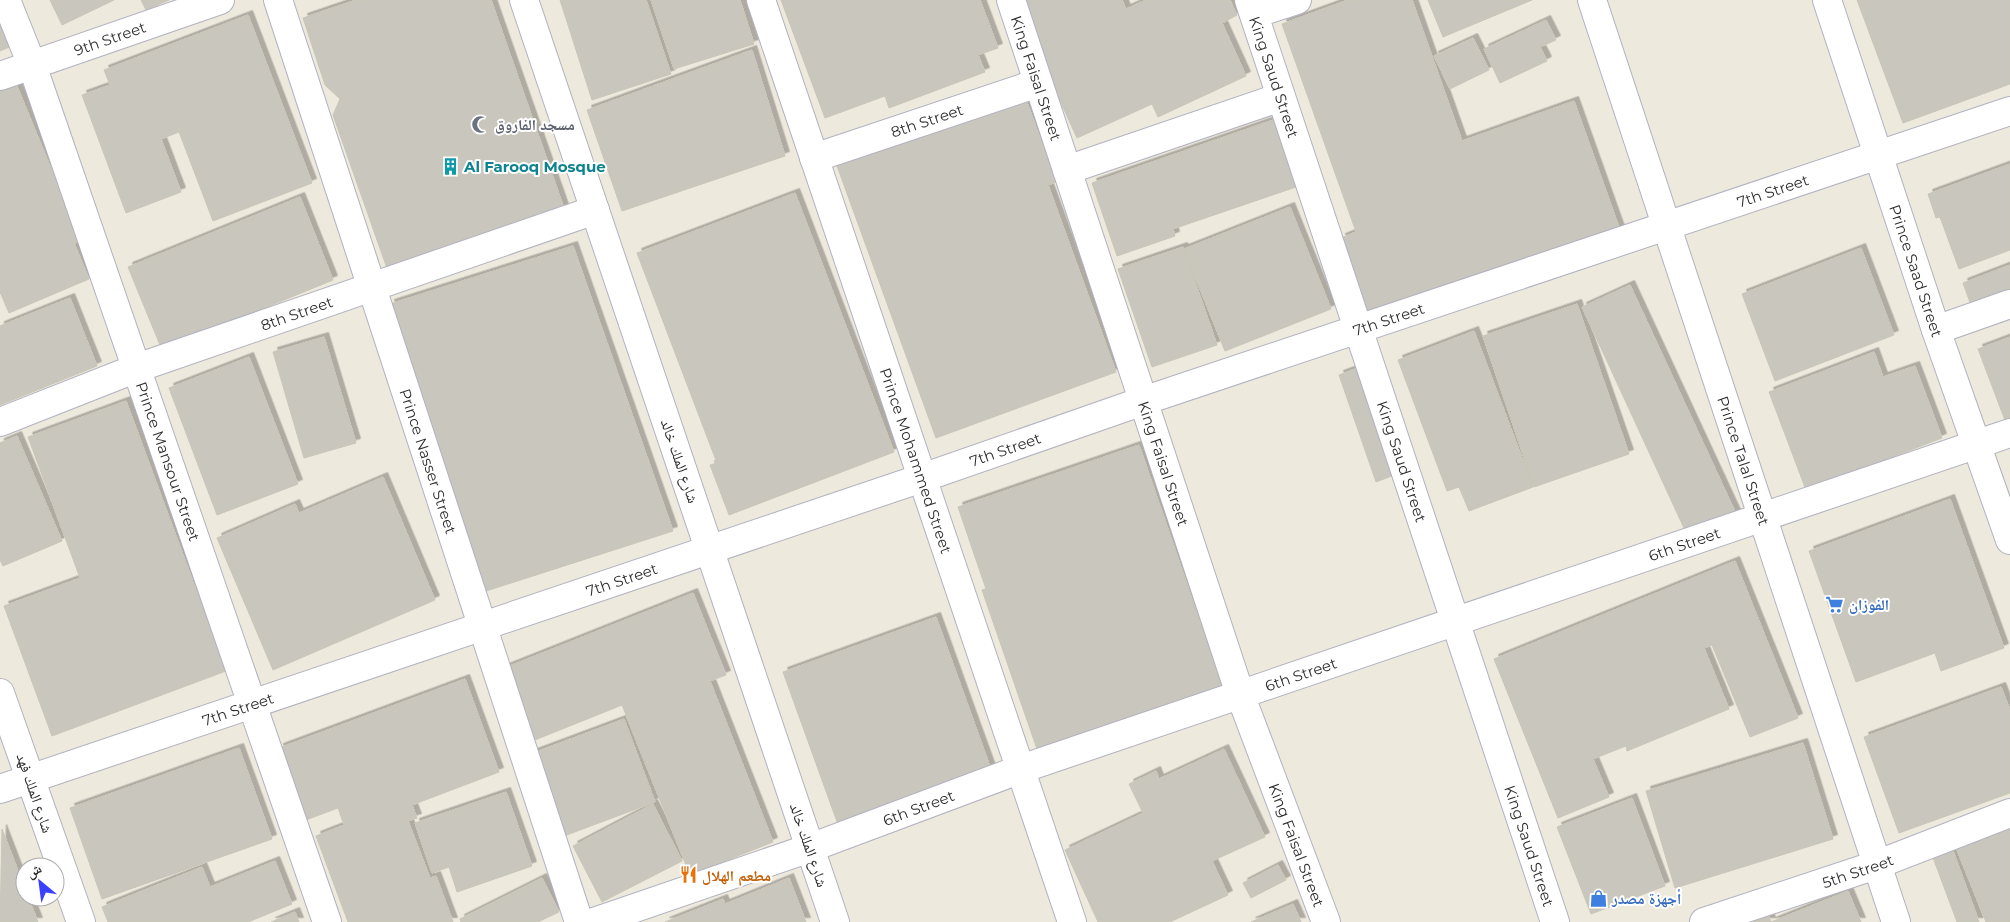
<svg xmlns="http://www.w3.org/2000/svg" width="2010" height="922" font-family="Montserrat,'Noto Naskh Arabic',sans-serif">
<defs>
<filter id="shadow"><feDropShadow dx="4.5" dy="-4.5" stdDeviation="0" flood-color="#0004"/></filter>
</defs>
<rect width="100%" height="100%" fill="#eee9dd"/>
<path fill="#c9c6bd" stroke="#c9c6b7" filter="url(#shadow)" d="M50 0H114L62 25Z
M141 0H169L146 10Z
M356 0H491L567 217 389 274 333 115 340 99 325 85 303 18Z
M560 0H646L671 74 592 100Z
M651 0H740L754 44 674 69Z
M781 0H980L998 48 978 55 985 72 889 108 885 96 825 118Z
M1014 0H1122L1126 9 1146 0H1230L1237 15 1222 23 1246 76 1158 117 1152 104 1077 138Z
M1348 0H1412L1462 141 1574 101 1621 233 1371 323 1341 238 1356 232 1282 24Z
M1428 0H1532L1443 37Z
M1857 0H2010V84L1903 123Z
M0 15 12 46 0 51Z
M248 15 312 183 213 221 179 132 161 139 181 192 126 213 82 95 110 85 104 70Z
M1546 20 1556 40 1540 47 1547 61 1500 83 1484 49Z
M1473 38 1489 70 1450 89 1434 56Z
M752 50 785 156 622 211 587 110Z
M16 84 81 241 74 243 89 279 9 313 0 292V91Z
M1025 97 1056 182 1048 185 1116 372 936 438 837 166Z
M1273 120 1296 187 1173 229 1175 236 1117 256 1092 183Z
M2010 164V250L1959 269 1940 217 1936 218 1928 194Z
M795 193 894 452 729 515 710 465 717 463 637 253Z
M300 197 333 280 162 350 128 267Z
M1290 207 1331 309 1225 351 1184 249Z
M573 246 673 531 480 593 390 304Z
M1183 247 1217 345 1152 367 1118 269Z
M1861 248 1894 335 1775 381 1742 294Z
M2010 265V297L1973 311 1963 283Z
M1630 285 1737 516 1689 539 1582 307Z
M70 298 97 366 0 405V326Z
M1577 304 1629 454 1534 487 1483 336Z
M1474 331 1533 487 1469 511 1459 487 1447 491 1398 360Z
M324 337 356 443 304 458 273 352Z
M2010 337V431H2009L1978 349Z
M1874 352 1883 377 1915 366 1942 438 1806 490 1769 392Z
M249 357 298 484 217 515 169 388Z
M1358 368 1397 474 1376 482 1339 375Z
M126 401 226 671 52 736 4 606 80 578 28 437Z
M17 436 62 541 3 566 0 560V443Z
M1139 445 1223 689 1038 752 982 590 986 589 958 507Z
M383 477 435 600 273 670 217 538 295 504 299 513Z
M1950 499 2004 648 1941 671 1935 653 1856 682 1809 551Z
M1735 561 1798 718 1750 737 1712 645 1704 648 1729 709 1627 751 1626 746 1593 759 1609 797 1558 818 1494 659Z
M693 593 726 675 710 681 773 842 690 875 622 705 530 742 502 669Z
M936 617 993 775 840 830 783 672Z
M465 679 499 772 412 805 417 818 408 821 430 878 436 876 453 922H348L316 836 344 825 338 808 306 820 279 748Z
M2001 687 2010 710V793L1899 833 1864 737Z
M624 719 655 802 564 836 533 753Z
M1803 743 1833 839 1675 888 1646 791Z
M239 748 272 839 102 899 70 808Z
M1224 749 1265 837 1212 861 1228 895 1170 922H1098L1065 850 1143 813 1129 784 1156 771 1159 779Z
M506 792 532 866 457 892 449 867 432 873 415 823Z
M1632 798 1665 886 1591 914 1557 827Z
M653 804 682 861 602 902 573 846Z
M2010 822V922H1986L1955 845Z
M2 829 25 889V897H28L38 922H0Z
M1952 848 1979 922H1957L1932 855Z
M275 861 292 904 248 922H108L102 907 202 867 210 887Z
M1278 865 1286 880 1251 898 1243 883Z
M542 878 559 912 538 922H461L460 919Z
M789 878 806 922H665L723 899 725 904Z
M1848 891 1861 922H1731L1766 908 1771 922Z
M1293 904 1301 922H1251Z
M295 912 299 922H271Z"/>
<g fill="none" stroke-linecap="round" stroke-linejoin="round">
<defs>
<g id="minor">
<path id="s1" d="M6 0 32 65 327 922"/>
<path id="s2" d="M278 0 579 922"/>
<path d="M524 0 835 922"/>
<path id="s3" d="M761 0 1072 922"/>
<path id="s4" d="M1011 0 1240 694 1326 922"/>
<path id="s5" d="M1249 0 1555 922"/>
<path id="s6" d="M1592 0 1896 922"/>
<path id="s7" d="M1827 0 1936 330 2010 540"/>
<path d="M1254 14 1297 0"/>
<path id="s8" d="M0 76 220 0"/>
<path id="s9" d="M814 158 1038 83"/>
<path d="M1067 170 1281 97"/>
<path d="M1936 330 2010 304"/>
<path id="s10" d="M0 422 137 368 595 210"/>
<path d="M0 693 81 922"/>
<path id="s11" d="M0 789 922 478 1143 401 2010 111"/>
<path id="s12" d="M594 922 810 848 1021 769 2010 433"/>
<path id="s13" d="M1704 922 1876 865 2010 813"/>
</g>
</defs>
<use href="#minor" stroke="#b1b2c0" stroke-width="30"/>
<use href="#minor" stroke="#fff" stroke-width="28"/>
</g>
<defs>
<symbol id="mosque-bare" viewBox="-9 -9 18 18"><path d="M3.5-4.9A6 6 0 1 0 3.5 4.9A5 5 0 1 1 3.5-4.9Z" fill="#6b7280" stroke="#fff" stroke-width="2.5" paint-order="stroke"/></symbol>
<symbol id="building-bare" viewBox="-9 -9 18 18"><path d="M-4-6H4V6H1V3H-1V6H-4ZM-2.5-4.3h1.7v1.8h-1.7ZM.8-4.3h1.7v1.8H.8ZM-2.5-1h1.7V.8h-1.7ZM.8-1h1.7V.8H.8Z" fill="#0f9aa8" stroke="#fff" stroke-width="2.5" paint-order="stroke"/></symbol>
<symbol id="supermarket-bare" viewBox="-9 -9 18 18"><path d="M-6-5.5h2.5l.6 2H6L4.5 2H-2.5L-4.4-4H-6ZM-1.5 3.2a1.3 1.3 0 1 0 .1 0ZM3 3.2a1.3 1.3 0 1 0 .1 0Z" fill="#3f7fe0" stroke="#fff" stroke-width="2.5" paint-order="stroke"/></symbol>
<symbol id="restaurant-bare" viewBox="-9 -9 18 18"><path d="M-5-6h1v4h1v-4h1v4h1v-4h1v5L-1.5 .5V6h-2V.5L-5-1ZM5-6V6H3V1.5H1.5Q1.5-4 5-6Z" fill="#e8710a" stroke="#fff" stroke-width="2.5" paint-order="stroke"/></symbol>
<symbol id="shop-bare" viewBox="-9 -9 18 18"><path d="M-5-2.5h2.3a2.7 3.5 0 0 1 5.4 0H5L5.5 6h-11ZM-1.5-2.5h3a1.5 2.3 0 0 0-3 0Z" fill="#3f7fe0" stroke="#fff" stroke-width="2.5" paint-order="stroke"/></symbol>
</defs>
<g fill-rule="evenodd">
<use href="#mosque-bare" x="468" y="112" width="25" height="25"/>
<use href="#building-bare" x="438" y="154" width="25" height="25"/>
<use href="#supermarket-bare" x="1822" y="592" width="25" height="25"/>
<use href="#restaurant-bare" x="676" y="862" width="25" height="25"/>
<use href="#shop-bare" x="1586" y="886" width="25" height="25"/>
</g>
<g text-anchor="middle" dominant-baseline="central" stroke-width="4" stroke-linejoin="round" paint-order="stroke">
<g font-size="15" fill="#2c2c2c" stroke="#fff">
<text stroke="none"><textPath href="#s8" startOffset="116">9th Street</textPath></text>
<text stroke="none"><textPath href="#s5" startOffset="81">King Saud Street</textPath></text>
<text stroke="none"><textPath href="#s4" startOffset="82">King Faisal Street</textPath></text>
<text stroke="none"><textPath href="#s9" startOffset="119">8th Street</textPath></text>
<text stroke="none"><textPath href="#s11" startOffset="1871">7th Street</textPath></text>
<text stroke="none"><textPath href="#s7" startOffset="285">Prince Saad Street</textPath></text>
<text stroke="none"><textPath href="#s10" startOffset="316">8th Street</textPath></text>
<text stroke="none"><textPath href="#s11" startOffset="1466">7th Street</textPath></text>
<text stroke="none"><textPath href="#s11" startOffset="1061">7th Street</textPath></text>
<text stroke="none"><textPath href="#s1" startOffset="489">Prince Mansour Street</textPath></text>
<text stroke="none"><textPath href="#s2" startOffset="485">Prince Nasser Street</textPath></text>
<text transform="translate(680 461) rotate(71)">شارع الملك خالد</text>
<text stroke="none"><textPath href="#s3" startOffset="486">Prince Mohammed Street</textPath></text>
<text stroke="none"><textPath href="#s5" startOffset="486">King Saud Street</textPath></text>
<text stroke="none"><textPath href="#s6" startOffset="485">Prince Talal Street</textPath></text>
<text stroke="none"><textPath href="#s4" startOffset="488">King Faisal Street</textPath></text>
<text stroke="none"><textPath href="#s12" startOffset="1154">6th Street</textPath></text>
<text stroke="none"><textPath href="#s11" startOffset="656">7th Street</textPath></text>
<text stroke="none"><textPath href="#s12" startOffset="749">6th Street</textPath></text>
<text stroke="none"><textPath href="#s11" startOffset="251">7th Street</textPath></text>
<text transform="translate(35 793) rotate(71)">شارع الملك فهد</text>
<text stroke="none"><textPath href="#s12" startOffset="344">6th Street</textPath></text>
<text transform="translate(809 845) rotate(71)">شارع الملك خالد</text>
<text stroke="none"><textPath href="#s4" startOffset="892">King Faisal Street</textPath></text>
<text stroke="none"><textPath href="#s5" startOffset="891">King Saud Street</textPath></text>
<text stroke="none"><textPath href="#s13" startOffset="162">5th Street</textPath></text>
</g>
<g font-size="15" font-weight="bold" fill="#5b616d" stroke="#fff" text-anchor="start">
<text x="495" y="124">مسجد الفاروق</text>
</g>
<g font-size="15" font-weight="bold" fill="#0d838f" stroke="#fff" text-anchor="start">
<text x="464" y="166">Al Farooq Mosque</text>
</g>
<g font-size="15" font-weight="bold" fill="#366cbe" stroke="#fff" text-anchor="start">
<text x="1849" y="604">الفوزان</text>
<text x="1612" y="898">أجهزة مصدر</text>
</g>
<g font-size="15" font-weight="bold" fill="#c56008" stroke="#fff" text-anchor="start">
<text x="702" y="875">مطعم الهلال</text>
</g>
</g>
<g transform="translate(40 882) rotate(331)"><circle r="24" fill="#ffffff" stroke="#ababab"/>
<path d="M0-4L9 19L0 12L-9 19Z" fill="#3940ff"/>
<text y="-8" font-size="14" font-weight="bold" text-anchor="middle" fill="#2c2c2c">ش</text>
</g>
</svg>
